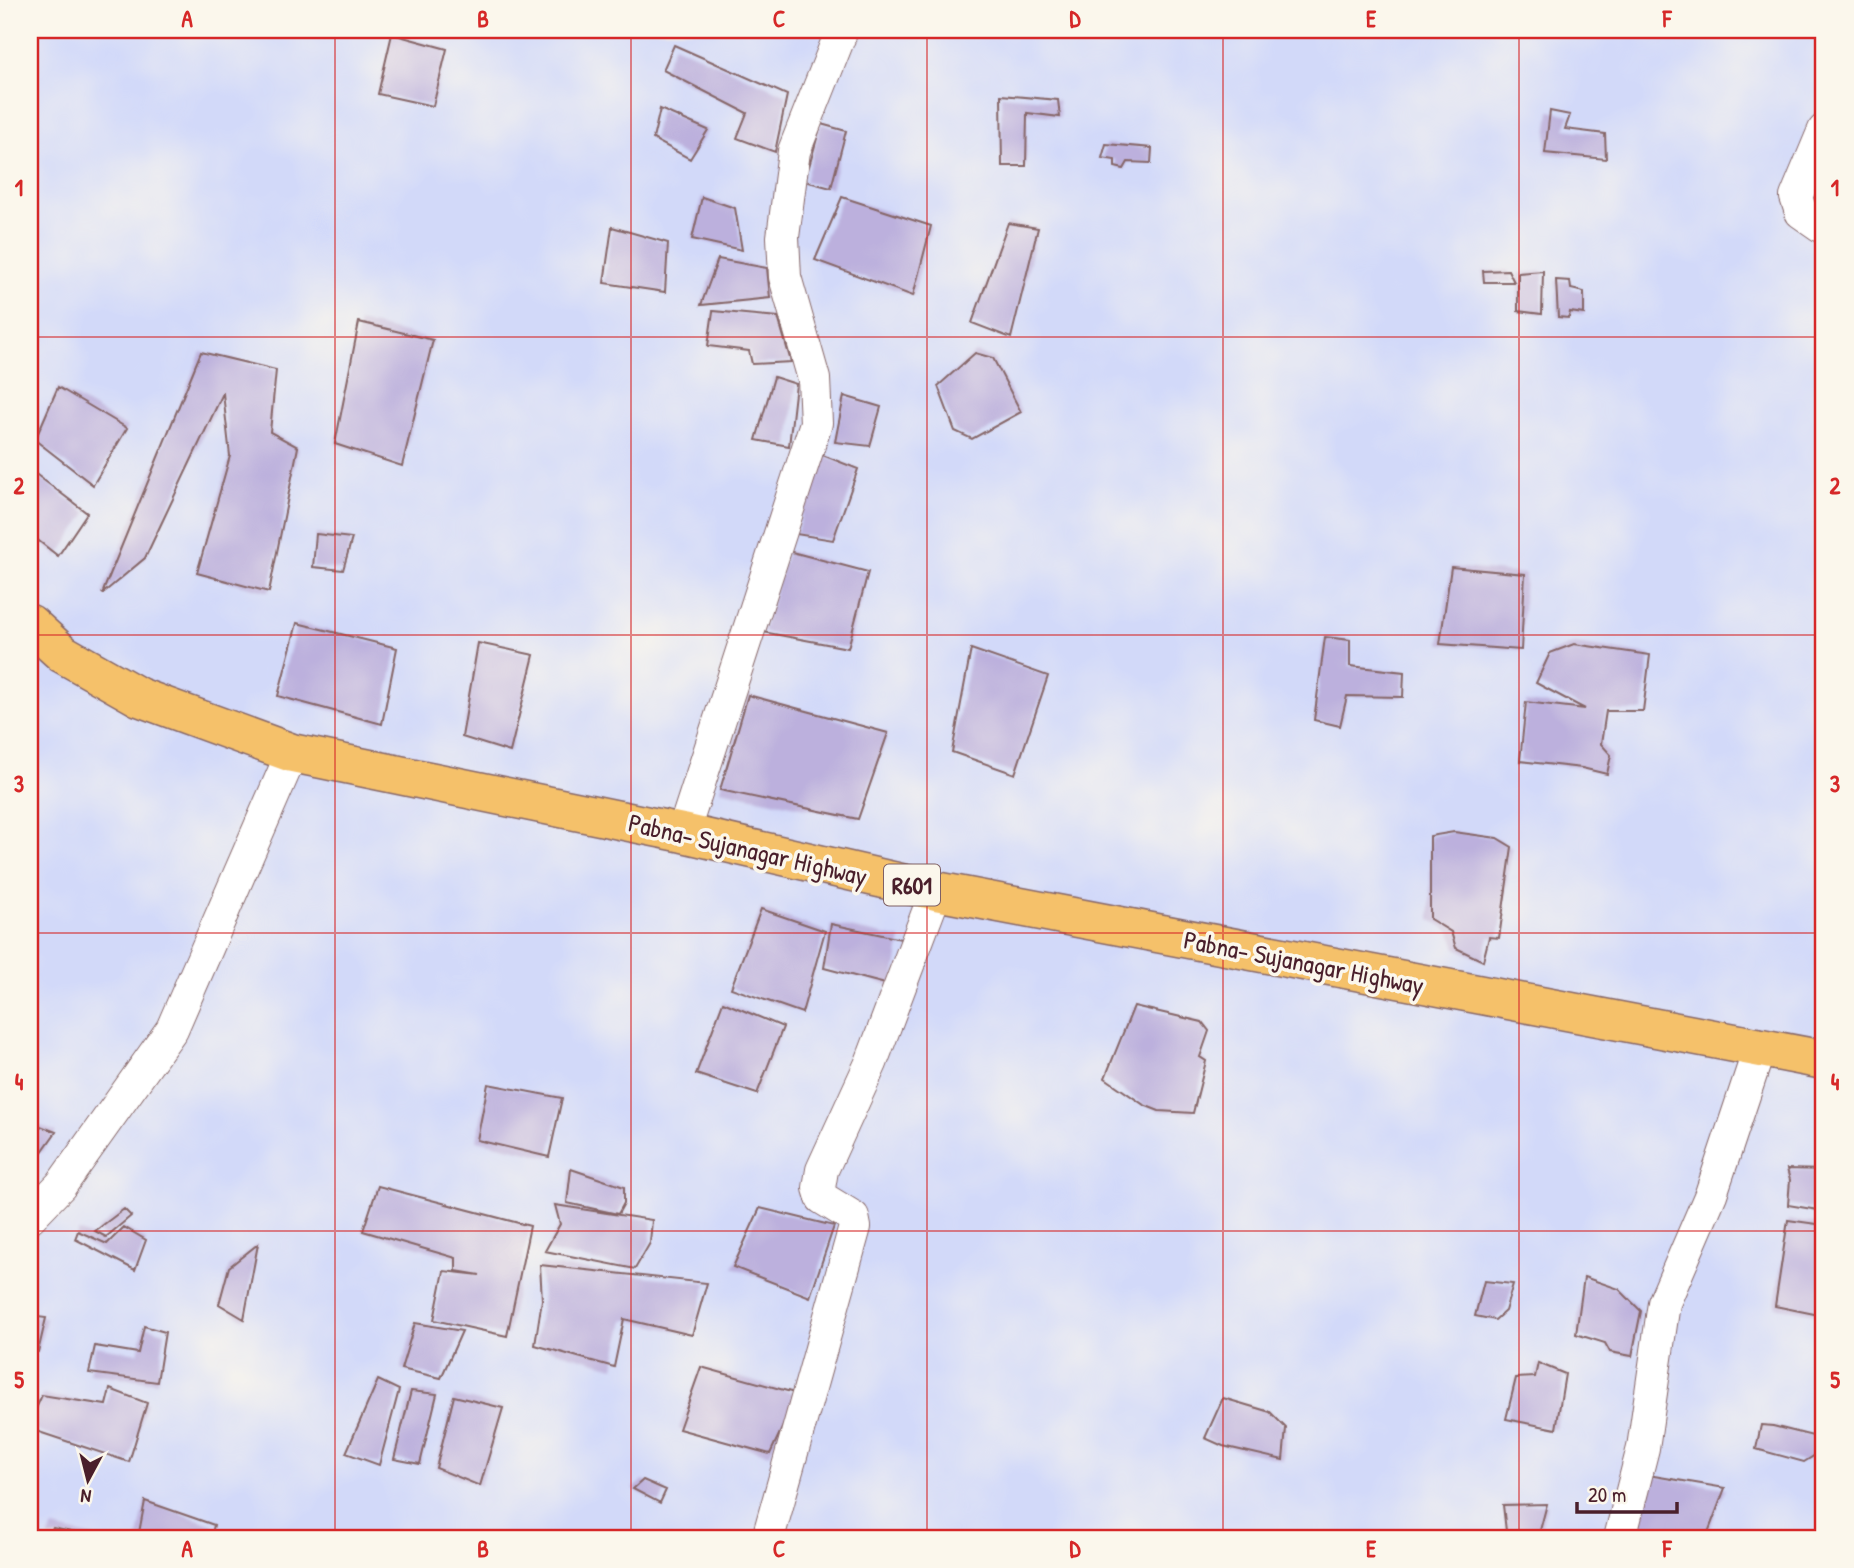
<svg xmlns="http://www.w3.org/2000/svg" width="1854" height="1568" font-family="'Patrick Hand',sans-serif">
<rect width="100%" height="100%" fill="#fbf7ec"/>
<filter id="ink" filterUnits="userSpaceOnUse"><feTurbulence type="fractalNoise" baseFrequency=".0143" numOctaves="2"/><feDisplacementMap in="SourceGraphic" scale="14" xChannelSelector="R" yChannelSelector="G"/><feConvolveMatrix kernelMatrix="1 2 1 2 8 2 1 2 1" color-interpolation-filters="sRGB"/></filter>
<filter id="wash" filterUnits="userSpaceOnUse"><feTurbulence type="fractalNoise" baseFrequency=".00686" numOctaves="4" result="noise"/><feDisplacementMap in="SourceGraphic" scale="28" xChannelSelector="R" yChannelSelector="G"/><feGaussianBlur stdDeviation="1.57" result="paint"/><feColorMatrix in="noise" values="0 0 0 0 0 0 0 0 0 0 0 0 0 0 0 0 0 1.4 0 .05"/><feComposite in="paint" operator="in"/></filter>
<g filter="url(#wash)">
<rect width="100%" height="100%" fill="#f6ebd7"/>
<path fill="#d2d9f9" d="M30 30H1824V1538H30Z"/>
<g id="blocks">
<path fill="#bcb0dd" d="M392 34 447 49 433 106 378 94Z
M674 45 787 95 775 152 737 138 747 113 663 70Z
M1001 95 1058 100 1060 117 1027 113 1026 166H1002Z
M660 109 708 130 690 159 653 139Z
M1550 111 1570 115 1565 129 1605 134 1606 159 1545 153Z
M821 124 846 131 831 188 805 181Z
M1106 144 1152 148 1151 163 1128 162 1124 169 1115 167V160L1102 158Z
M1824 157V207L1807 199Z
M702 197 735 208 742 250 692 239Z
M842 197 931 226 913 296 815 260Z
M1008 223 1038 228 1011 338 972 323Z
M612 227 668 243 665 292 604 283Z
M718 259 767 268 770 298 701 305Z
M1508 270 1514 282H1484L1483 271Z
M1543 271 1542 314 1518 311V273Z
M1556 280 1570 281 1571 289 1584 292V314L1570 312 1569 318 1558 317Z
M713 311 778 317 791 362 752 364 749 351 708 346Z
M359 322 433 340 402 466 335 444Z
M201 352 276 370 270 432 298 447 269 592 197 573 230 456 223 393 145 558 102 594Z
M975 353 993 358 1021 412 972 439 955 431 938 386Z
M774 377 796 384 789 446 756 440Z
M58 387 127 428 93 485 35 440Z
M844 396 881 407 870 446 835 442Z
M820 454 858 469 833 540 796 534Z
M33 472 87 513 58 556 30 534V477Z
M316 534 352 538 343 570 313 567Z
M788 551 868 572 848 648 763 632Z
M1451 567 1525 574 1521 650 1440 644Z
M297 623 397 648 382 724 278 696Z
M1325 637 1350 640V666L1404 672 1403 697 1347 696 1340 726 1314 720Z
M478 643 534 655 510 752 462 737Z
M1574 644 1650 655 1643 711H1606L1601 744 1611 755 1607 774 1582 768 1520 761 1526 702 1585 709 1536 683 1550 653Z
M971 649 1048 676 1015 774 952 752Z
M748 695 888 733 858 819 720 790Z
M1454 832 1497 838 1512 847 1499 938 1489 937 1483 961 1456 948 1451 932 1430 919V836Z
M761 909 825 931 802 1013 731 988Z
M831 924 901 939 893 986 824 968Z
M723 1002 783 1027 757 1094 696 1074Z
M1134 1006 1202 1022 1209 1031 1200 1057 1206 1061 1193 1113 1159 1111 1144 1105 1105 1078Z
M488 1084 562 1098 549 1157 477 1140Z
M30 1122 56 1132 41 1153 30 1150Z
M571 1169 624 1187V1203L618 1214 567 1203Z
M1787 1169 1824 1170V1211L1788 1205 1790 1180Z
M378 1186 530 1226 507 1336 434 1320 444 1271 480 1275 456 1271V1258L363 1231Z
M555 1205 652 1220 650 1243 635 1269 545 1251 560 1224Z
M760 1208 834 1226 810 1297 733 1267Z
M124 1209 131 1216 106 1237 95 1231Z
M1788 1220 1824 1225V1316L1775 1306Z
M124 1227 146 1240 135 1270 75 1239 78 1231 107 1244Z
M258 1244 244 1319 219 1304 229 1267Z
M540 1265 707 1283 692 1335 624 1319 614 1367 535 1345 542 1300Z
M1584 1277 1619 1289 1641 1311 1632 1356 1610 1352 1605 1343 1576 1334Z
M1484 1281 1513 1284 1505 1311 1495 1320 1475 1316Z
M30 1316 46 1318 38 1352 30 1351Z
M415 1323 462 1331 441 1378 401 1369Z
M144 1326 165 1332 157 1382 89 1373 95 1346 138 1353Z
M1538 1363 1565 1374 1556 1429 1506 1419 1516 1378 1535 1377Z
M701 1367 798 1394 770 1454 679 1429Z
M378 1380 399 1390 379 1465 346 1453Z
M110 1389 147 1403 129 1462 30 1429V1422L42 1395 106 1405Z
M411 1391 437 1394 420 1464 394 1459Z
M454 1396 503 1408 480 1486 436 1468Z
M1223 1398 1270 1412 1286 1428 1283 1460 1223 1446 1205 1438Z
M1761 1425 1773 1426 1817 1437 1823 1450 1804 1462 1756 1449Z
M1648 1475 1725 1488 1706 1538H1631Z
M643 1480 666 1490 660 1503 633 1489Z
M145 1501 214 1525 211 1538H138Z
M1547 1504 1538 1538H1496L1499 1533 1506 1531 1503 1505Z
M53 1528 94 1537V1538H48Z"/>
</g>
</g>
<g filter="url(#ink)">
<use href="#blocks" fill-opacity="0" stroke="#866667" stroke-width="2"/>
<g fill="none" stroke-linecap="round" stroke-linejoin="round">
<defs>
<path id="street" d="M1824 130 1796 197 1801 212 1824 228
M683 833 816 423 814 379 785 277 783 237 794 151 842 30
M30 1217 61 1185 172 1029 292 753
M768 1538 855 1227 853 1217 822 1198 819 1188 822 1170 871 1063 936 891
M1620 1538 1643 1448 1664 1303 1711 1194 1760 1047"/>
<path id="primary" d="M30 624 63 654 139 697 292 753 683 833 936 891 1824 1060"/>
</defs>
<use href="#street" stroke="#866667" stroke-width="34"/>
<use href="#primary" stroke="#866667" stroke-width="41"/>
<use href="#street" stroke="#fff" stroke-width="32"/>
<use href="#primary" stroke="#f5c16b" stroke-width="38"/>
</g>
</g>
<path fill="none" stroke="#d62828" stroke-width="2" stroke-opacity="0.55" d="M335 30V1538M631 30V1538M927 30V1538M1223 30V1538M1519 30V1538M30 337H1824M30 635H1824M30 933H1824M30 1231H1824"/>
<g text-anchor="middle" dominant-baseline="central" stroke-width="7" stroke-linejoin="round" paint-order="stroke">
<rect fill="#fbf7ec" stroke="#7f6065" stroke-width="2" x="884" y="864.5" width="56" height="41" rx="5"/>
<g font-size="24" font-weight="bold" fill="#4a1f2b">
<text x="912" y="885">R601</text>
</g>
<g font-size="26" fill="#4a1f2b" stroke="#fbf7ec">
<text transform="translate(748 849) rotate(13)">Pabna- Sujanagar Highway</text>
<text transform="translate(1304 962) rotate(11)">Pabna- Sujanagar Highway</text>
</g>
</g>
<rect width="1854" height="1568" fill="none" stroke="#fbf7ec" stroke-width="77"/>
<g transform="translate(88 1480) rotate(187)" stroke="#fbf7ec" stroke-width="5" paint-order="stroke">
<path d="M0-5L12 26L0 18L-12 26Z" fill="#4a1f2b"/>
<text y="-10" font-size="19" font-weight="bold" text-anchor="middle" fill="#4a1f2b">N</text>
</g>
<path d="M1577 1502v10h100v-10" fill="none" stroke="#4a1f2b" stroke-width="3.5"/>
<text x="1588" y="1502" font-size="21" fill="#4a1f2b" stroke="#fbf7ec" stroke-width="5" paint-order="stroke">20 m</text>
<rect x="38" y="38" width="1777" height="1492" fill="none" stroke="#d62828" stroke-width="2.5"/>
<g font-size="23" text-anchor="middle" font-weight="bold" fill="#d62828">
<text x="187" y="27">A</text>
<text x="483" y="27">B</text>
<text x="779" y="27">C</text>
<text x="1075" y="27">D</text>
<text x="1371" y="27">E</text>
<text x="1667" y="27">F</text>
<text x="19" y="196">1</text>
<text x="1835" y="196">1</text>
<text x="19" y="494">2</text>
<text x="1835" y="494">2</text>
<text x="19" y="792">3</text>
<text x="1835" y="792">3</text>
<text x="19" y="1090">4</text>
<text x="1835" y="1090">4</text>
<text x="19" y="1388">5</text>
<text x="1835" y="1388">5</text>
<text x="187" y="1557">A</text>
<text x="483" y="1557">B</text>
<text x="779" y="1557">C</text>
<text x="1075" y="1557">D</text>
<text x="1371" y="1557">E</text>
<text x="1667" y="1557">F</text>
</g>
</svg>
